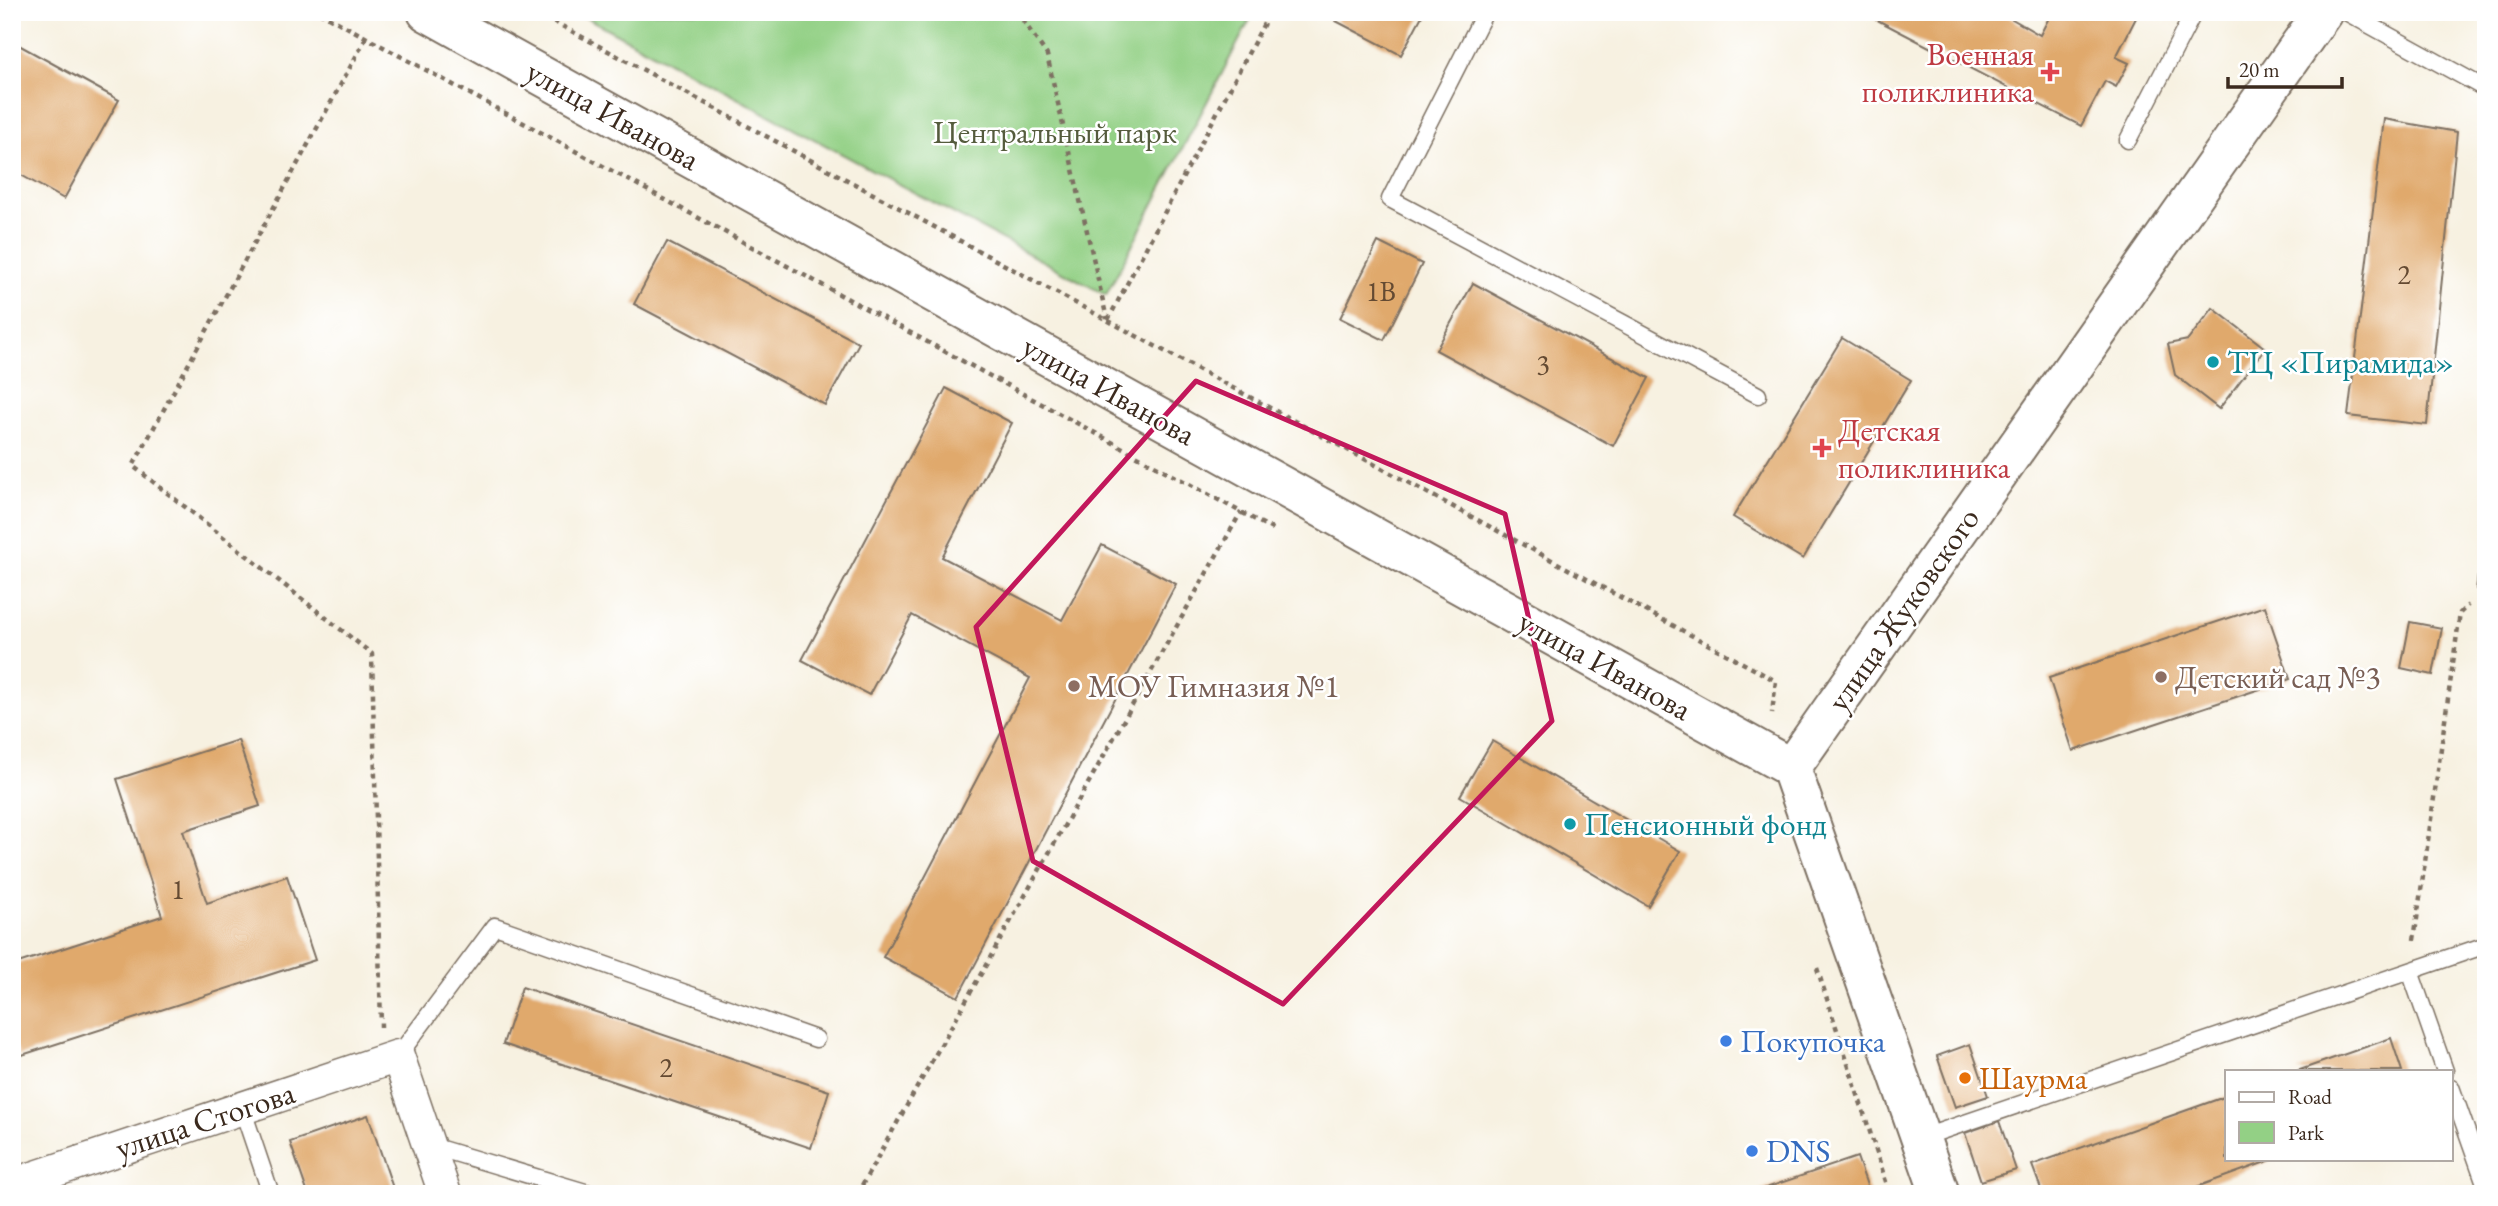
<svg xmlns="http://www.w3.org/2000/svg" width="2498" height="1206" font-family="'EB Garamond',serif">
<rect width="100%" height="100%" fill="#fff"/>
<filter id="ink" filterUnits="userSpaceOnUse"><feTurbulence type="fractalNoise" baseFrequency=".0143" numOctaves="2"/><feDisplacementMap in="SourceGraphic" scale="14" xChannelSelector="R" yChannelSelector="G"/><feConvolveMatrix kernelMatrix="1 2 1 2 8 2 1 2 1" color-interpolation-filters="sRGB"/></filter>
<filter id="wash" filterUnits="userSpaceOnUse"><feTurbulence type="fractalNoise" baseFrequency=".00686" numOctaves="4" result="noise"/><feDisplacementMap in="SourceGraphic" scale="28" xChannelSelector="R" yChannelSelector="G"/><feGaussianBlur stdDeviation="1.57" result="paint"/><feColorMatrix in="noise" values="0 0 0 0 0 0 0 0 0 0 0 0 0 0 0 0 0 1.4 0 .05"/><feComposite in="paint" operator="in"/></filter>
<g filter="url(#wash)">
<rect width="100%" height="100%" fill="#f7f1e1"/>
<path fill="#93d085" stroke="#677d52" stroke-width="2" d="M576 12H1254L1106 295Z"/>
<g id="blocks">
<path fill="#e0a96c" d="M1341 12H1424L1401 55 1336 21Z
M1862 12H2000L2040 35 2052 12H2139L2116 57 2129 63 2116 87 2105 81 2081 126Z
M17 44 119 100 64 199 12 170V53Z
M2384 119 2457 132 2427 425 2348 416Z
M667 242 859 343 825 405 634 304Z
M1378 242 1422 264 1384 340 1340 318Z
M1473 283 1649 378 1613 446 1436 350Z
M2213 308 2265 348 2219 409 2175 375 2168 344 2188 340Z
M1842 338 1911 380 1803 559 1733 517Z
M946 388 1012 423 942 557 1062 620 1102 545 1176 584 958 997 883 957 1030 678 912 615 869 695 802 660Z
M2265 606 2290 679 2073 751 2049 678Z
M2410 622 2442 628 2433 675 2401 668Z
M238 740 260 806 183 831 207 903 287 876 315 960 19 1056 12 1037V965L162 916 117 779Z
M1492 741 1680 851 1648 906 1460 796Z
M522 987 829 1091 811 1148 503 1044Z
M2391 1038 2402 1071H2297Z
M1970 1044 1988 1096 1955 1107 1937 1056Z
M2227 1096V1159H2274L2177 1194H2043L2032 1165Z
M368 1115 395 1194H308L290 1142Z
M1999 1121 2016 1170 1981 1181 1965 1133Z
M1857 1157 1870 1194H1751V1193Z"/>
</g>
</g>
<g filter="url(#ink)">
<use href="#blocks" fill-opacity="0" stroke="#7d7062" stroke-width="2"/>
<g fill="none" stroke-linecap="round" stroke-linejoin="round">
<defs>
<path id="lane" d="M1485 12 1390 199 1758 395
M2346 12 2486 89
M2128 140 2194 12
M2485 587 2486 578
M2410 971 2445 1071
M398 1056 495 926 816 1039
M2451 1087 2486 1186
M242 1108 271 1194
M1921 1138 2486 945
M428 1145 592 1194"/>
<path id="street" d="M12 1185 398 1056 445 1194"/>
<path id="secondary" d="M427 12 1791 768
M1940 1194 1791 768 2323 12"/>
</defs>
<use href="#lane" stroke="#7d7062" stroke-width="19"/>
<use href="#street" stroke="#7d7062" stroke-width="35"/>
<use href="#secondary" stroke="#7d7062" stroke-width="42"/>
<path stroke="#7d7062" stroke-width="4.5" stroke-dasharray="5 5" stroke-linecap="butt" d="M319 12 1274 530
M536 12 1776 681 1772 713
M1017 12 1047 55 1107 319
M366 38 133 466 372 654 381 1027
M1108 320 1270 12
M2414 940 2460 613 2468 605
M1817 968 1890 1194
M857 1194 1241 512"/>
<use href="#lane" stroke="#fff" stroke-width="16"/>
<use href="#street" stroke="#fff" stroke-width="32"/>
<use href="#secondary" stroke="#fff" stroke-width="38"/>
</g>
</g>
<path fill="none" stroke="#c2185b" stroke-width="5" stroke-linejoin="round" d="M1196 381 1505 514 1552 721 1283 1004 1033 861 976 627Z"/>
<g fill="#e0444e" stroke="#fff" stroke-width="2.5">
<path d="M2046.5 61.5h7v7h7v7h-7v7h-7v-7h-7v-7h7z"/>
<path d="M1818.5 437.5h7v7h7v7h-7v7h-7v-7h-7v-7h7z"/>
</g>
<g fill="#0f9aa8" stroke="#fff" stroke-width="2.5">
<circle cx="2213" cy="362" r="7"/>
<circle cx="1570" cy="824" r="7"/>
</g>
<g fill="#8d6e63" stroke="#fff" stroke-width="2.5">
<circle cx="2161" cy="677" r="7"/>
<circle cx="1074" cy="686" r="7"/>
</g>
<g fill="#3f7fe0" stroke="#fff" stroke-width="2.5">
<circle cx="1726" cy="1041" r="7"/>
<circle cx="1752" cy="1151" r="7"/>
</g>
<circle fill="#e8710a" stroke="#fff" stroke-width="2.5" cx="1965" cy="1078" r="7"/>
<g text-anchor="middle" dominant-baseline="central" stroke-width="5" stroke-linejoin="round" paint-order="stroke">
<g font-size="28" fill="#644a32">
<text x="2404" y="274">2</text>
<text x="1381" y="291">1В</text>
<text x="1543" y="364">3</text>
<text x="178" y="889">1</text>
<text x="666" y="1067">2</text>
</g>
<g font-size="32" fill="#be3a42" stroke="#fff" text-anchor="end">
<text x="2034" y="54">Военная<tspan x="2034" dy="37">поликлиника</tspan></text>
<text x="1838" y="430" text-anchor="start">Детская<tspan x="1838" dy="37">поликлиника</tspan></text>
</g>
<g font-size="32" fill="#3b2a1e" stroke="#fff">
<text transform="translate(613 115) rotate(29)">улица Иванова</text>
<text transform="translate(1109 390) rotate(29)">улица Иванова</text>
<text transform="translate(1903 609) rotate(-55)">улица Жуковского</text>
<text transform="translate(1605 665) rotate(29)">улица Иванова</text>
<text transform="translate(205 1120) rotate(-18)">улица Стогова</text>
</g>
<g font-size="32" fill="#555c3d" stroke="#fff">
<text x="1055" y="132">Центральный парк</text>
</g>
<g font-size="32" fill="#0d838f" stroke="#fff" text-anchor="start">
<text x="2227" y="362">ТЦ «Пирамида»</text>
<text x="1584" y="824">Пенсионный фонд</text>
</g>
<g font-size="32" fill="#785e54" stroke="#fff" text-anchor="start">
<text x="2175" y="677">Детский сад №3</text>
<text x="1088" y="686">МОУ Гимназия №1</text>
</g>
<g font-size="32" fill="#366cbe" stroke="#fff" text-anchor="start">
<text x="1740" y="1041">Покупочка</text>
<text x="1766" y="1151">DNS</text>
</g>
<g font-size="32" fill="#c56008" stroke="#fff" text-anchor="start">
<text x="1979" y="1078">Шаурма</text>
</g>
</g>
<rect width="2498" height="1206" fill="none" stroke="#fff" stroke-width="42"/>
<rect x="2225" y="1070" width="228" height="91" fill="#ffffff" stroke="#b1aaa5" stroke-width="2"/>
<rect x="2239" y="1092" width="35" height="10" fill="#ffffff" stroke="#b1aaa5" stroke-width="2"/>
<text x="2288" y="1104" font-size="21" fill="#3b2a1e">Road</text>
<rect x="2239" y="1122" width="35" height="21" fill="#93d085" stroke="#b1aaa5" stroke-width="2"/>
<text x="2288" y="1140" font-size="21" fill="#3b2a1e">Park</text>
<path d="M2228 77v10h114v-10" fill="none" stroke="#3b2a1e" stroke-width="3.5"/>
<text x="2239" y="77" font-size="21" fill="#3b2a1e" stroke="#ffffff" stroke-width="5" paint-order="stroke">20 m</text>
</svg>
